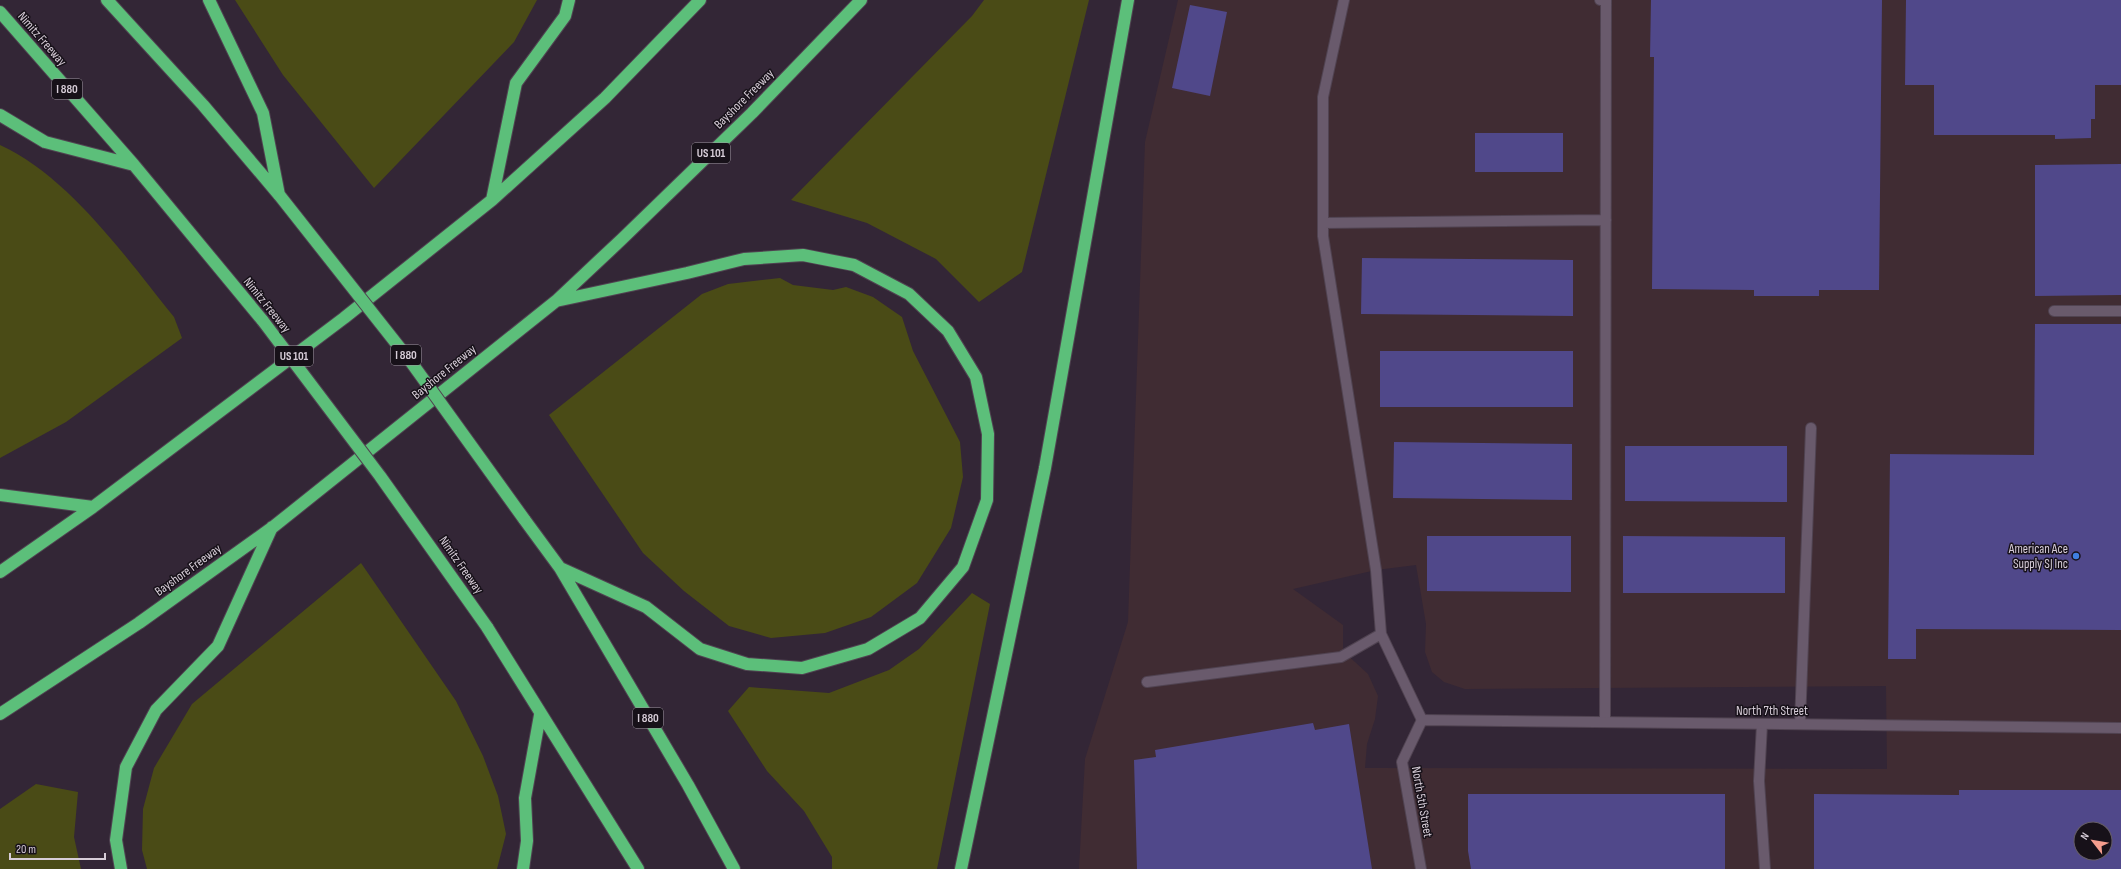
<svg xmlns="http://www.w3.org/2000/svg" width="2121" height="869" font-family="'Sofia Sans Condensed',sans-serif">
<rect width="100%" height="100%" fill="#332636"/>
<path fill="#402c33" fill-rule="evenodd" d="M1178 0H2121V869H1079L1085 759 1128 622 1145 142ZM1416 565 1426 624 1425 652 1432 672 1444 682 1465 689 1886 686 1887 769 1365 768 1367 744 1375 719 1378 696 1368 674 1343 651V625L1293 589 1376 570ZM2081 829H2105V853H2081Z"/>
<path fill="#4a4b16" d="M235 0H537L514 42 374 188 283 75Z
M984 0H1089L1022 272 979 302 936 259 867 223 791 200 972 16Z
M0 145C69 176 127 259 174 317L182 338 66 422 0 458Z
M780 278 793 285 833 290 846 287 873 297 902 317 913 351 960 442 963 477 951 528 917 583 871 617 825 633 771 638 729 626 684 591 643 553 549 415 702 294 728 284Z
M361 563 456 701 483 756 498 796 506 834 497 869H147L142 850 143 809 154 768 192 704Z
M972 593 990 604 937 869H832V857L804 811 767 771 728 711 749 687 829 693 889 670 919 649Z
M36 784 78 792 74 837 81 869H0V809Z"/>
<path fill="#50488a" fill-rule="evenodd" d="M1651 0H1882L1879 290H1819V296H1754V290L1652 289 1654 57H1650Z
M1906 0H2121V85H2095V119H2091V138L2055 139V135H1934V85H1905Z
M1190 5 1227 12 1210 96 1172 88Z
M1475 133H1563V172H1475Z
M2121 164V295L2035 296V165Z
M1362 258 1573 260V316L1361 314Z
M2035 324H2121V630L1916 629V659H1888L1890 454 2034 455Z
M1380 351H1573V407H1380Z
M1394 442 1572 444V500L1393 498Z
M1625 446H1787V502L1625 501Z
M1427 536H1571V592L1427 591Z
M1623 536 1785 537V593H1623Z
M1313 723 1315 730 1349 724 1372 869H1137L1134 760 1156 757 1155 750Z
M1959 790H2121V869H1814V794L1959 795ZM2081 829H2105V853H2081Z
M1468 794H1725V869H1471L1468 851Z"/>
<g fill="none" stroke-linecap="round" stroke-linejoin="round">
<defs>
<path id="service" d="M1344 0 1323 97V236L1376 570 1381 634 1422 720
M1600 0H1606L1605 721
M1323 223 1606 220
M2054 311H2121
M1147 682 1341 657 1381 634
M1762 724 1759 781 1765 869
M1800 724 1811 428"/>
<path id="tertiary" d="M1421 869 1402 762 1422 720 2121 728"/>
<path id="motorway" d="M107 0 203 105 280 196
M209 0 263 113 279 195
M0 12 134 165 263 321
M0 115 45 142 134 165
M492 200 516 83 565 16 569 0
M556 301 687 273 744 259 803 255 854 265 909 294 948 331 976 377 988 434 987 500 963 567 920 618 868 649 802 668 747 664 700 649 646 607 560 568
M0 495 93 507
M524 519 560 568 688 785 734 869
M0 572 93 507 344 318 492 200 605 98 700 0
M487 627 638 869
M0 714 139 623 273 527 556 301 622 239 752 113 861 0
M121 869 116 840 126 767 156 710 218 646 272 527
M523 869 527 841 525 798 540 715
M961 869 1045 468 1128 0"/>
</defs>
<use href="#service" stroke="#504351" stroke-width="12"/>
<use href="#tertiary" stroke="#504351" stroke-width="12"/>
<use href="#motorway" stroke="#504351" stroke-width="14"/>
<use href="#service" stroke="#695a6c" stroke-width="10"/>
<use href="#tertiary" stroke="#695a6c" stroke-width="10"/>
<use href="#motorway" stroke="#5cbf7a" stroke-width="12"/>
<defs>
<path id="motorway-bridge" d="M280 196 411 362 524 519
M263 321 380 476 487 627"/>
</defs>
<use href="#motorway-bridge" stroke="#504351" stroke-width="14" stroke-linecap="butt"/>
<use href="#motorway-bridge" stroke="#5cbf7a" stroke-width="12"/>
</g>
<circle fill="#3f7fe0" stroke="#171119" stroke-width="1.5" cx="2076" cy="556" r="4"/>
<g text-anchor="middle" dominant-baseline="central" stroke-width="3" stroke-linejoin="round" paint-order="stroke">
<g fill="#171119" stroke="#9d959f" stroke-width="1">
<rect x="52" y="79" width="30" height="20" rx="3"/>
<rect x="692" y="143" width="38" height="20" rx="3"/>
<rect x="391" y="345" width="30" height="20" rx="3"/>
<rect x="275" y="346" width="38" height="20" rx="3"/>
<rect x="633" y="708" width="30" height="20" rx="3"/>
</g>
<g font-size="12" font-weight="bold" fill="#d7cdd8">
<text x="67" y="89">I 880</text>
<text x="711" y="153">US 101</text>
<text x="406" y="355">I 880</text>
<text x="294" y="356">US 101</text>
<text x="648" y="718">I 880</text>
</g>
<g font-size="13" fill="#d7cdd8" stroke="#171119">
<text transform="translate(42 39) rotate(49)">Nimitz Freeway</text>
<text transform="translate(744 99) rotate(-45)">Bayshore Freeway</text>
<text transform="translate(267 305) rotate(51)">Nimitz Freeway</text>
<text transform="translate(444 372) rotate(-39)">Bayshore Freeway</text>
<text transform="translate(461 565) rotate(55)">Nimitz Freeway</text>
<text transform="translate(188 570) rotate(-36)">Bayshore Freeway</text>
<text x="1772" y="711">North 7th Street</text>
<text transform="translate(1422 802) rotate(80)">North 5th Street</text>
</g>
<g font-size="13" fill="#d7cdd8" stroke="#171119" text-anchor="end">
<text x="2068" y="549">American Ace<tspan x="2068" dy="15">Supply SJ Inc</tspan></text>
</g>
</g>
<g transform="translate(2093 841) rotate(301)"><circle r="19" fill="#171119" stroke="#645c65"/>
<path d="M0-3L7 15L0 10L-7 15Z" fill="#f59d8e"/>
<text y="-6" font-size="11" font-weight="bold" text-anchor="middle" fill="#d7cdd8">N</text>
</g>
<path d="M10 853v6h95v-6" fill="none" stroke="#d7cdd8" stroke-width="2"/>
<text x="16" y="853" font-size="12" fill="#d7cdd8" stroke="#171119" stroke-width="3" paint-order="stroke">20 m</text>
</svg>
